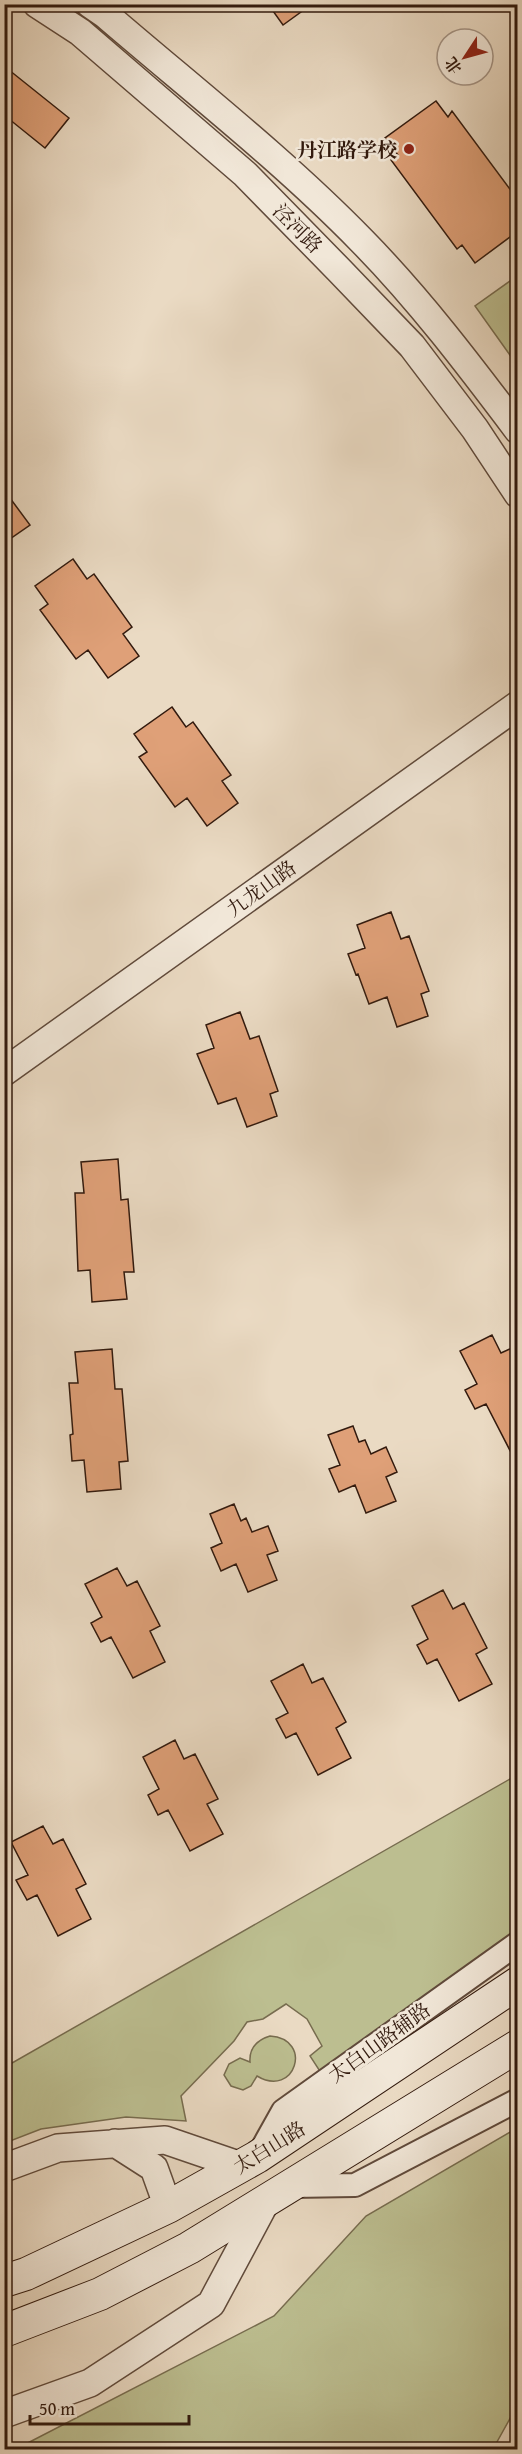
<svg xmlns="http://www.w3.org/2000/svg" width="522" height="2454" font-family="'Gentium Book Plus','Noto Serif SC',serif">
<rect width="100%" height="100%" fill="#eadac3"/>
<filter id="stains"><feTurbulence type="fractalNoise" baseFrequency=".00333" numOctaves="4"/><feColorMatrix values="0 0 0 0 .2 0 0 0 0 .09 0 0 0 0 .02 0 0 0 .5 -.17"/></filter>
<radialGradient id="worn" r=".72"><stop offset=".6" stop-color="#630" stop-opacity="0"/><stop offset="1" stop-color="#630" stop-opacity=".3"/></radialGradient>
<path fill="#bcbe90" stroke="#776c4f" stroke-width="1.5" d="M517 276V365L475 306Z
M517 1775V1938L323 2076 310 2056 322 2046 307 2019 286 2004 263 2019 247 2022 234 2041 181 2096 186 2121 126 2117 41 2129 5 2143V2067Z
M270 2036C314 2039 295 2099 257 2076L251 2086 243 2090 231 2086 224 2075 229 2064 240 2058 250 2062C249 2048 257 2040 270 2036Z
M517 2128V2406L493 2449H16L274 2316 366 2216Z"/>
<path fill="#dfa078" stroke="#321a0e" stroke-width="1.5" d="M268 4H312L283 25Z
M4 66 69 118 45 148 4 115Z
M436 101 448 117 452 111 518 200V231L475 263 462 245 457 249 391 160 398 155 385 138Z
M4 490 30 525 4 543Z
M73 559 87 579 94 574 132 627 123 634 139 656 108 678 88 650 76 659 40 610 48 604 35 586Z
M172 707 186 727 193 722 231 775 222 781 238 803 207 826 187 798 175 807 139 757 147 752 134 734Z
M391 912 401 939 409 936 429 991 421 994 428 1016 397 1027 387 997 369 1004 358 974 356 975 348 954 365 948 357 925Z
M240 1012 250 1039 259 1036 278 1091 270 1094 277 1116 247 1127 236 1098 218 1104 197 1054 214 1048 206 1025Z
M118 1159 121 1200 128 1199 134 1272H124L127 1299 92 1302 90 1270 78 1271 75 1193H84L81 1162Z
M492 1335 501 1353 512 1348 518 1359V1466L486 1404 475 1409 465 1390 477 1384 460 1351Z
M112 1349 115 1389H122L128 1461 119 1462 121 1489 87 1492 84 1460 72 1461 70 1435 73 1434 69 1383H78L75 1352Z
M353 1426 359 1442 365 1440 371 1454 386 1447 397 1472 386 1477 396 1501 366 1513 355 1485 339 1492 329 1469 340 1465 328 1435Z
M234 1504 241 1521 246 1518 252 1532 268 1526 278 1551 267 1555 277 1580 248 1592 236 1564 221 1571 211 1548 222 1543 210 1514Z
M117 1568 127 1586 137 1581 160 1626 150 1631 165 1662 133 1678 111 1637 101 1642 91 1623 102 1617 85 1584Z
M443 1590 453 1609 464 1603 487 1648 476 1654 492 1684 459 1701 437 1659 427 1664 417 1645 428 1639 412 1606Z
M303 1664 312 1683 323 1678 346 1722 336 1728 351 1758 318 1775 296 1733 286 1738 276 1719 288 1713 271 1681Z
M175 1740 184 1759 195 1754 218 1799 207 1804 223 1834 190 1851 168 1810 158 1815 148 1795 159 1789 143 1757Z
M43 1826 53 1844 63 1839 86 1884 76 1889 91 1919 58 1936 37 1895 27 1900 16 1880 28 1875 11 1842Z"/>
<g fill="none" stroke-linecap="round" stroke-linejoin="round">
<defs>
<path id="minor" d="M259 2154 283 2111 518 1943
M292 2186 355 2185 518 2100"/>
<path id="tertiary" d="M37 4 80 32 245 174 339 270 412 346 475 429 518 494
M90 4 106 15C192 89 283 160 362 241 419 299 469 365 518 430
M4 1072 518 705
M115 2143 154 2168 168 2207
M4 2168 58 2148 165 2140 241 2166
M4 2414 90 2383 211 2304 265 2203"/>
<path id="secondary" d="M4 2281 26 2274 168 2207 257 2157 518 1983
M4 2331 100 2294 189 2248 518 2046"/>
</defs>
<use href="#minor" stroke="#604a3b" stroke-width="26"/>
<use href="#tertiary" stroke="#604a3b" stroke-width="30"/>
<use href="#secondary" stroke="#321a0e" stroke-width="34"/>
<use href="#minor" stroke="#f1e7d8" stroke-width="22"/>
<use href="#tertiary" stroke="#f1e7d8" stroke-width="27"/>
<use href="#secondary" stroke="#f1e7d8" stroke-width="32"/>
</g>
<circle fill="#8f2418" stroke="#f1e7d8" stroke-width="2" cx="409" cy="149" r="6"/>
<g text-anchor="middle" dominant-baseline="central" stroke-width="5" stroke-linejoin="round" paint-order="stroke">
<g font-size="20" font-weight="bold" fill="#321a0e" stroke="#f1e7d8" text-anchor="end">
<text x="397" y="149">丹江路学校</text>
</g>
<g font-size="20" fill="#321a0e" stroke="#f1e7d8">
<text transform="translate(298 228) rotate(45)">泾河路</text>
<text transform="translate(261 888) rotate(-36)">九龙山路</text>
<text transform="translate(379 2042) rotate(-36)">太白山路辅路</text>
<text transform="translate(269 2147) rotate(-32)">太白山路</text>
</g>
</g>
<rect width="522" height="2454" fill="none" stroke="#eadac3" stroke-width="24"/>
<rect x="6" y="6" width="510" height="2442" fill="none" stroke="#321a0e" stroke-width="3"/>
<rect x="12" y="12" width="498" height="2430" fill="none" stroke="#321a0e" stroke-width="1.5"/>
<g transform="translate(465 57) rotate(234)"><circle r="28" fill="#f1e7d8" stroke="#a59587" stroke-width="1.5"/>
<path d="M0-4.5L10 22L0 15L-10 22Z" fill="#8f2418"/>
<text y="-9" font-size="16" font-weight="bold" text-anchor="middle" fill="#321a0e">北</text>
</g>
<path d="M30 2415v9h159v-9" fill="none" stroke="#321a0e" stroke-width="3"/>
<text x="39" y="2415" font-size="18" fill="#321a0e" stroke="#f1e7d8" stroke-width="4.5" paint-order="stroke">50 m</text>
<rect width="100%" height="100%" filter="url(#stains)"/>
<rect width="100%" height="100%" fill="url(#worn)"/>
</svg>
